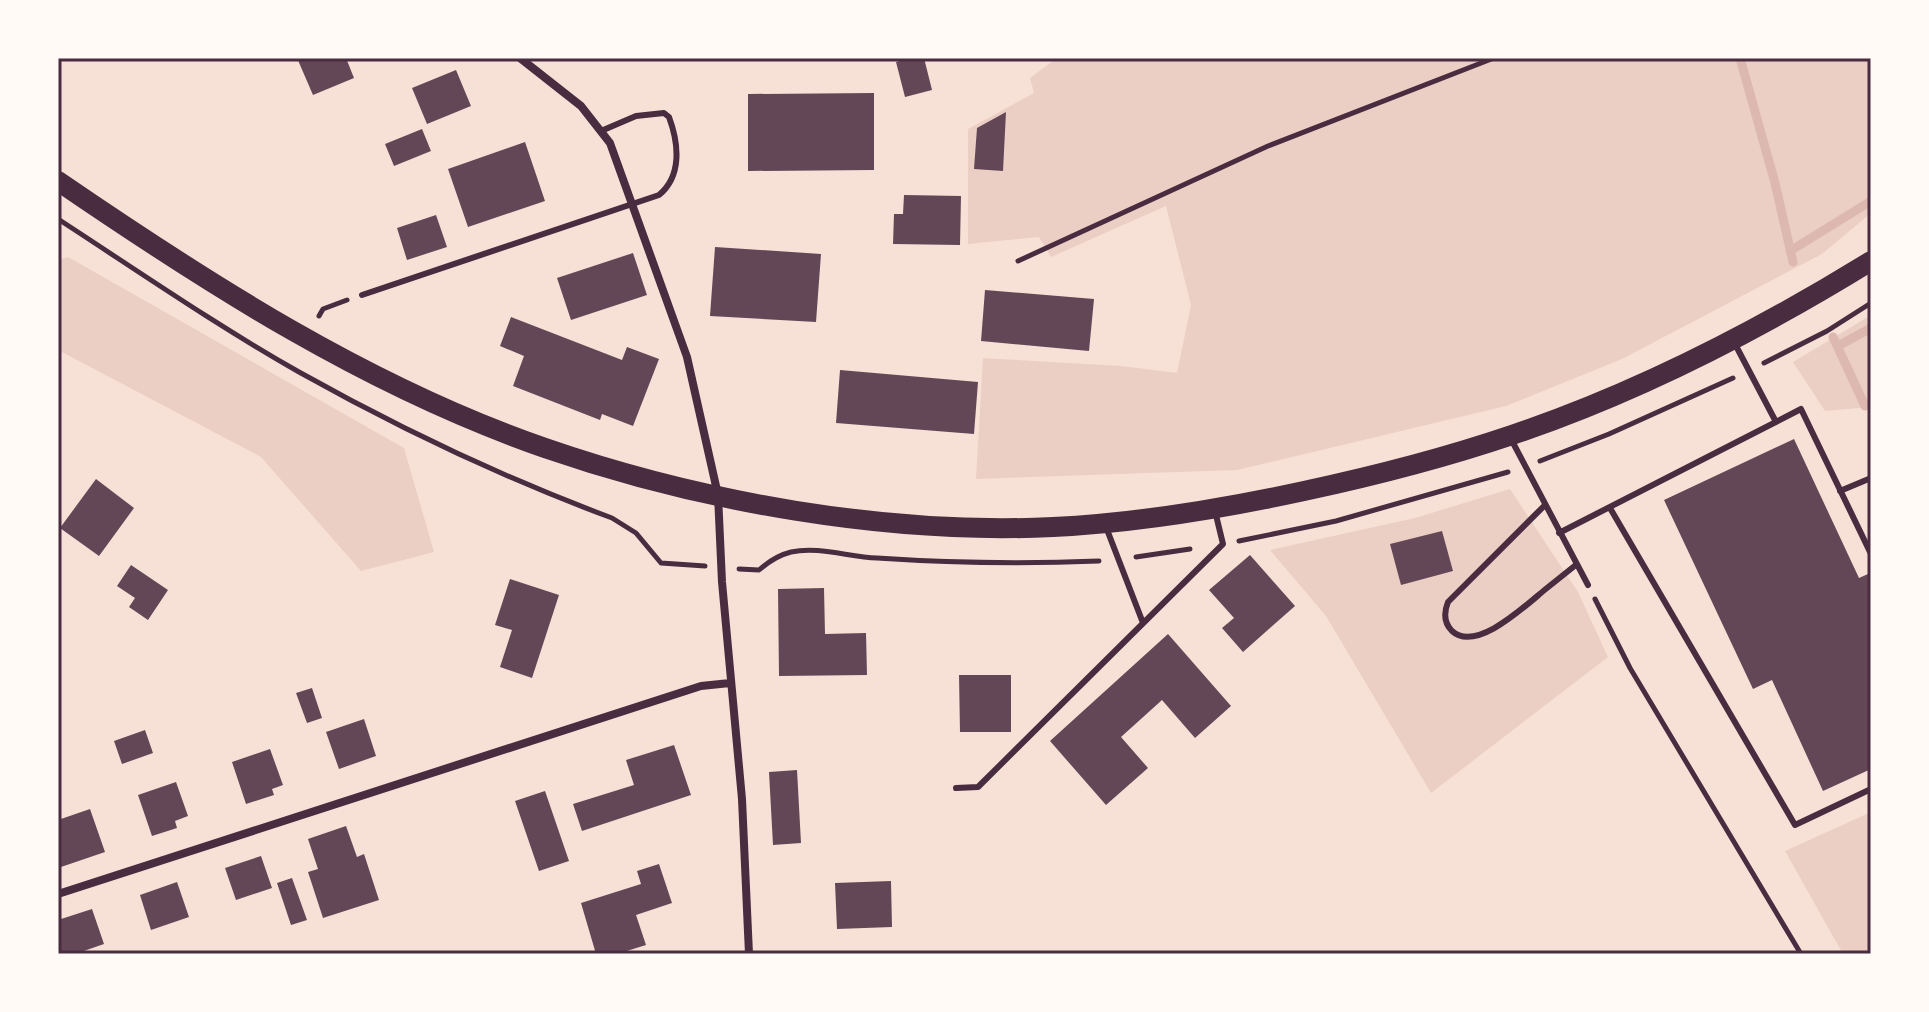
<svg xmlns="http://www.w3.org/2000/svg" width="1929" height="1012" font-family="Barlow,sans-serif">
<rect width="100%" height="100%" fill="#f7e1d7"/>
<path fill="#ebcfc5" d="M1057 58H1871V213L1822 254 1622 359 1506 406 1237 470 976 479 983 358 1121 366 1177 373 1191 305 1166 206 1051 257 1039 237 968 244V129L1034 93 1030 78Z
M68 257 404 448 434 552 361 571 261 457 58 350V260Z
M1871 315V407L1825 411 1793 362Z
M1510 489 1578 592 1608 657 1431 793 1326 616 1270 550 1415 518Z
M1871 812V954H1843L1785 851Z"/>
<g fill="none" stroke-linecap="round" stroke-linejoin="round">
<path stroke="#dcb8b0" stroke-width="9" d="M1740 58 1775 183 1793 262
M1790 251 1871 201
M1833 337 1865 406
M1838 346 1871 328"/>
</g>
<path fill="#644757" d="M297 58H346L354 78 313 95Z
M910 58H924L932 90 905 97 896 62Z
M456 70 471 106 427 124 412 88Z
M874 93V170L748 171V94Z
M1006 112 1003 171 974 169 977 128Z
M422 129 431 151 394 166 385 144Z
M525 142 545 201 468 227 448 169Z
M904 195 961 196 960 245 893 244 894 214H903Z
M436 215 447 247 407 260 397 228Z
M715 247 821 254 816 322 710 316Z
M633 253 647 295 571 320 557 278Z
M985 290 1094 299 1089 351 981 341Z
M511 317 622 360 627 347 659 359 633 426 602 414 600 420 513 386 524 356 500 346Z
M840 370 978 382 974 434 836 423Z
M1794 439 1859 578 1868 574 1871 579V769L1823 791 1772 680 1753 689 1664 500Z
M96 479 134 508 99 556 60 528Z
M1442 531 1453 571 1401 585 1390 544Z
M1250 555 1295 606 1243 652 1222 628 1234 618 1209 590Z
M131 565 168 590 148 620 129 607 135 598 117 586Z
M510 579 559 595 532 678 500 667 512 630 495 625Z
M824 588 825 634 866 633 867 675 779 676 778 589Z
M1168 634 1231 706 1195 738 1162 700 1121 737 1148 768 1106 805 1050 741Z
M959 675H1011V732H960Z
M312 688 322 718 307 723 296 693Z
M364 719 376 756 339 769 326 732Z
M145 730 153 753 122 764 114 741Z
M674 745 691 795 582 831 573 804 634 785 626 760Z
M270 749 283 785 272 789 274 795 246 804 232 762Z
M797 770 801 843 773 845 769 772Z
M176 782 188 816 175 821 177 828 152 836 138 795Z
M545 791 569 861 539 871 515 801Z
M90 809 105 852 61 867 58 858V820Z
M346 826 357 857 364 854 379 900 323 918 308 872 318 869 308 839Z
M261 856 272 888 236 900 225 868Z
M659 864 672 903 636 915 646 945 617 954H596L581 903 641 884 637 871Z
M292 878 307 920 291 925 277 883Z
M891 881 892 927 837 929 835 883Z
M177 882 189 917 151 930 140 895Z
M92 909 104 944 75 954H58V920Z"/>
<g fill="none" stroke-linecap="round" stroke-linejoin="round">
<path stroke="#4a2c40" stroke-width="5" d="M58 219C138 271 216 325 299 372 399 428 504 478 612 518L636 533 661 563 705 566
M1018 261 1268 146 1494 58
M319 316 323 309 347 300
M1764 363 1827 331 1871 303
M1540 461 1609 434 1733 378
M1239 541 1336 521 1508 472
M1136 557 1190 549
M739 569 759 570C768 562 779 555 791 552 818 546 849 557 877 558 951 563 1024 564 1099 561
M1595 599 1630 668 1801 954"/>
<path stroke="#4a2c40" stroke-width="6" d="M362 295 659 195C682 176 679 144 669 117L664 113 636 116 601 131
M1735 344 1776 422
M1511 439 1588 585
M1840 491 1871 478
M1545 505 1448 602C1444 612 1444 623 1452 631 1477 654 1529 602 1547 588 1557 580 1567 572 1577 564
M1610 508 1795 825 1871 789
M1106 527 1143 623
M1559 533 1801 409 1871 554
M956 788 978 787 1223 544 1215 511"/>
<path stroke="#4a2c40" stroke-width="8" d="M520 58 581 106 610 143 687 357 718 495 722 582 742 799 749 954
M58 894 701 686 730 683"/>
<path stroke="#4a2c40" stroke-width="20" d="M58 181C210 285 369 387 545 448 701 502 888 535 1053 527 1138 523 1221 509 1304 491 1374 476 1444 458 1512 435 1637 393 1759 330 1871 261"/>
</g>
<rect width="1929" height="1012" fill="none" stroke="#fffaf5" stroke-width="120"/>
<rect x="60" y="60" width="1809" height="892" fill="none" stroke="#4a2c40" stroke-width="3"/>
</svg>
